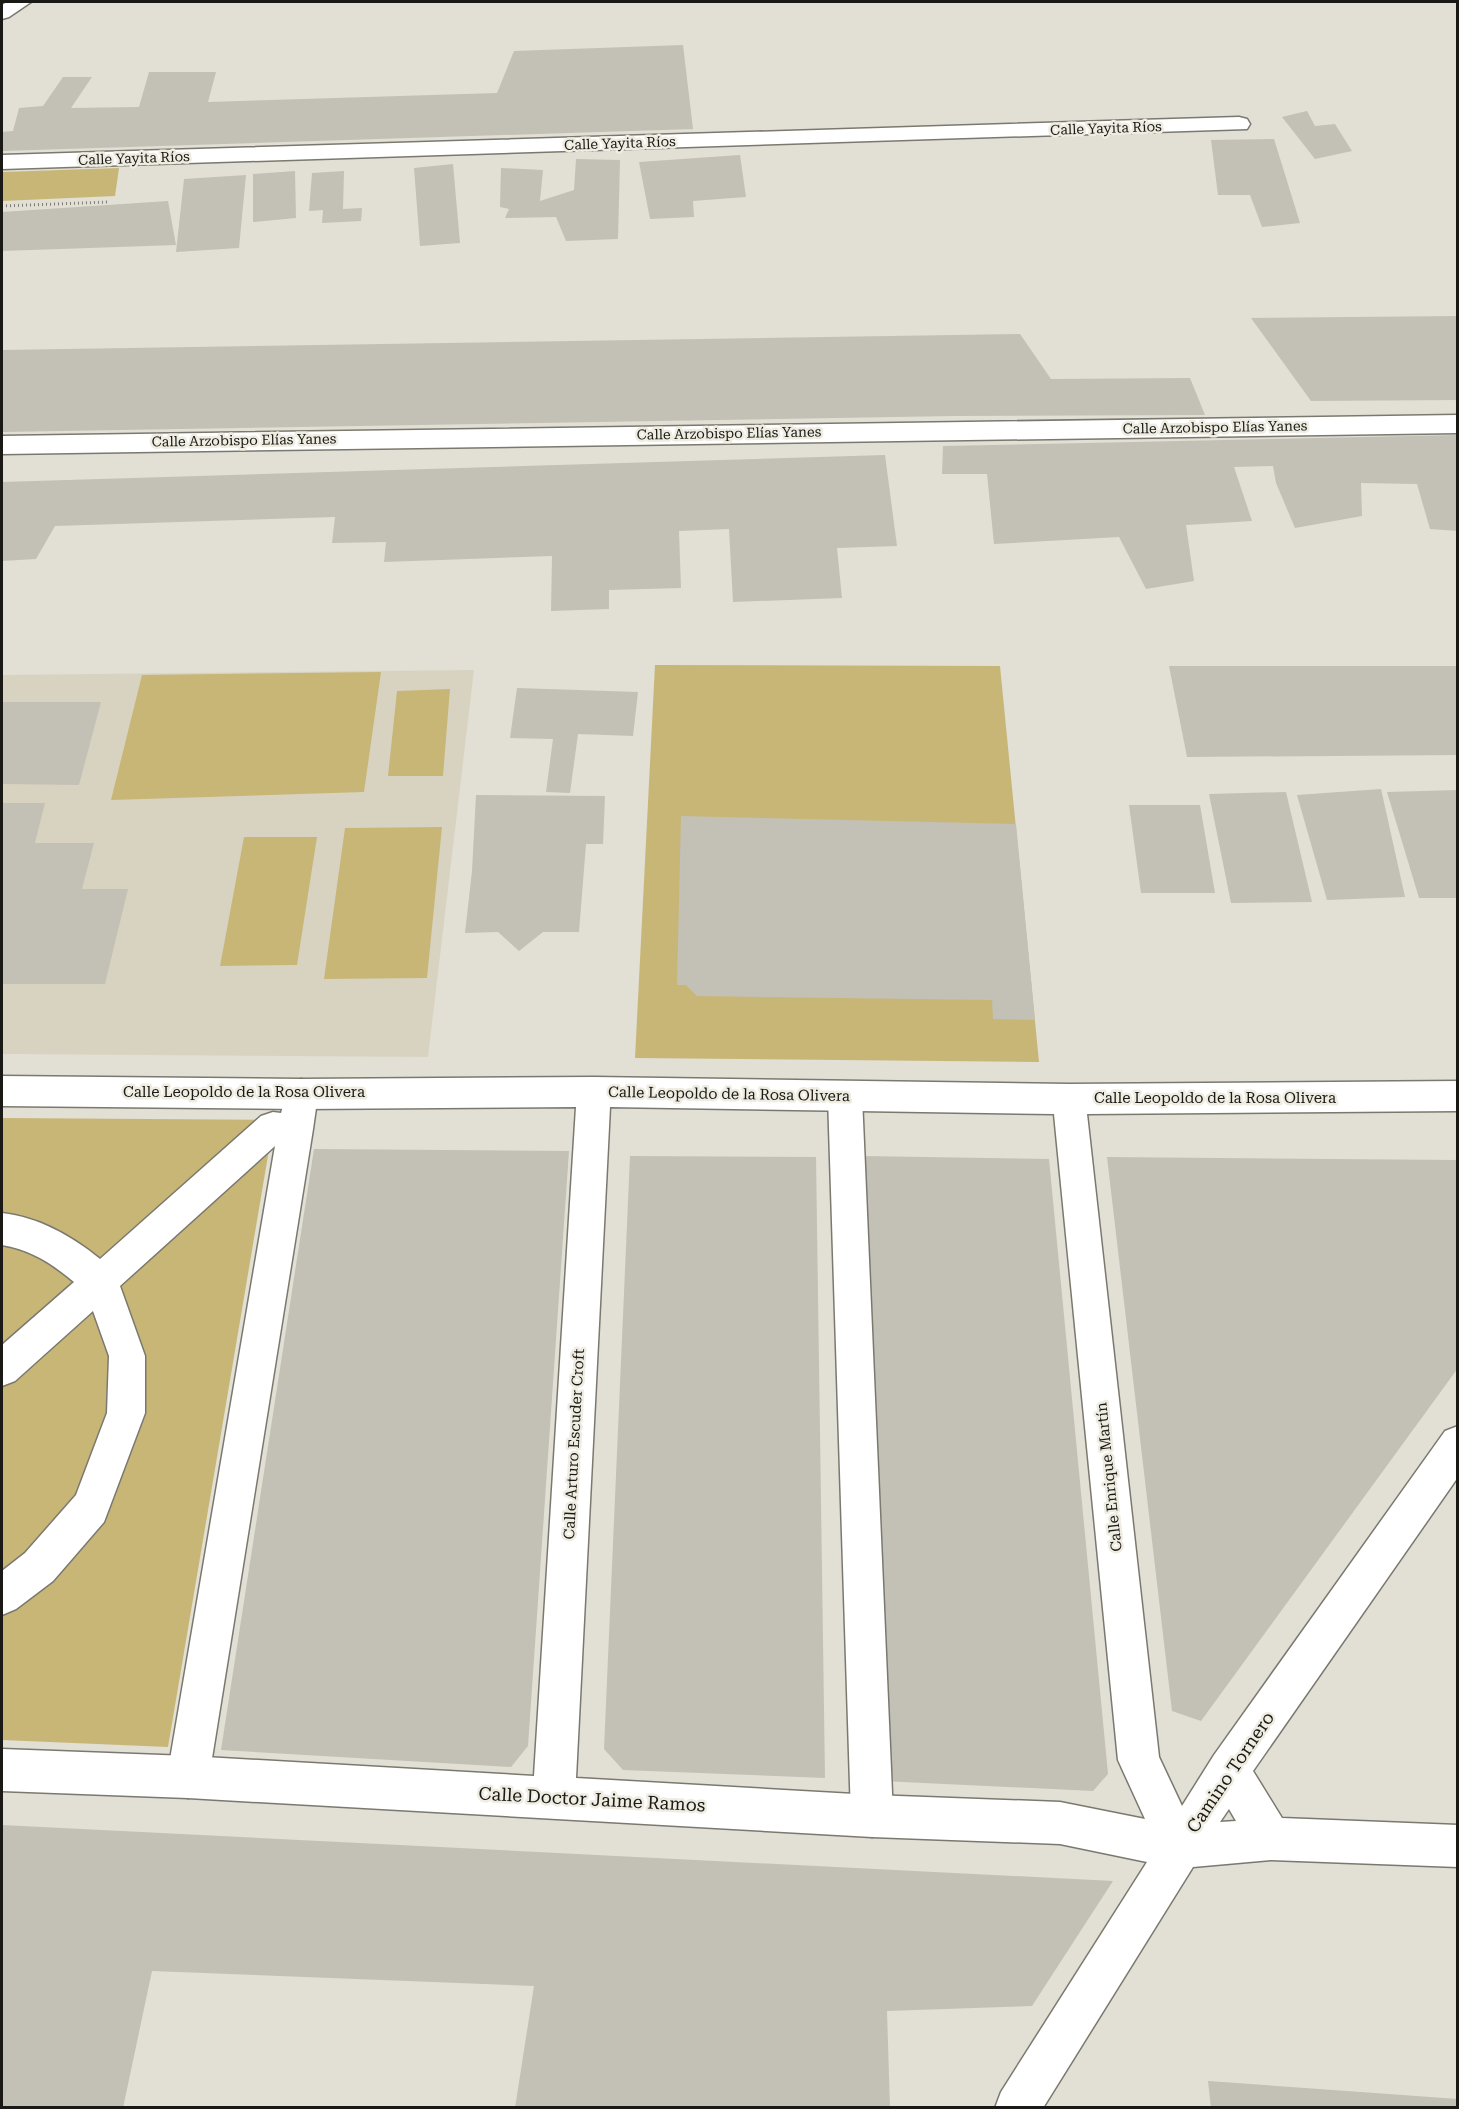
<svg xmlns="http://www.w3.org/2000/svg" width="1459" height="2109" font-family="'Roboto Serif',serif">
<rect width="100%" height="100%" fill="#e2dfd4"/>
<path fill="#d8d3c1" d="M474 670 428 1057 2 1054V675Z"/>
<path fill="#c8b677" d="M119 168 115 196 2 201V172Z
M655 665 1000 666 1039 1062 635 1058Z
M381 672 364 792 111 800 142 675Z
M450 689 443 776H388L397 691Z
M442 827 427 978 324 979 345 828Z
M244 837H317L297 965 220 966Z
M2 1118 274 1120 168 1747 2 1740Z"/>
<path fill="#c3c0b5" d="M683 45 693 129 2 151V132L13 131 19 108 43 106 63 77H92L71 108 139 107 149 72H216L208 102 497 93 514 51Z
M1307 111 1315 126 1335 124 1352 151 1315 159 1282 117Z
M1274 139 1300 223 1262 227 1250 195H1218L1211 140Z
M740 155 746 197 693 201 694 217 650 219 639 162Z
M576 159 620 160 618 239 566 241 556 217 505 218 509 209 500 207 501 168 543 170 540 201 574 190Z
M453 164 460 243 420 246 414 168Z
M295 171 296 218 253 222V174Z
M344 171 343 209 362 208 361 221 322 223 323 210 309 211 312 173Z
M246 175 239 248 176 252 184 179Z
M168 201 176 245 2 251V212Z
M1458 316V400L1311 401 1251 318Z
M1020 334 1051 379 1190 378 1205 415 954 416 2 432V350Z
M1458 435V531L1430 529 1417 484 1361 483 1362 516 1295 528 1276 483 1273 466 1234 467 1252 521 1186 525 1194 581 1146 589 1119 537 994 544 987 474H942L943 446Z
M885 455 897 546 837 548 842 598 733 602 729 529 679 531 681 588 609 590V609L551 611 552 556 384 562 386 542 332 543 335 517 55 526 36 559 2 561V482Z
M1169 666H1458V755L1187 757Z
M517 688 638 692 633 736 578 734 570 793 546 792 553 739 510 738Z
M2 702H101L79 785 2 784Z
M1381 789 1405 897 1327 900 1297 795Z
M1458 790V898H1419L1387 792Z
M1286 792 1312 902 1231 903 1209 794Z
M476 795 605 796 603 844H586L579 932H543L519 951 498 932 465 933 472 871Z
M2 803H45L35 843H94L82 889H128L105 984H2Z
M1129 805H1200L1215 893H1141Z
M681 816 1016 824 1035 1020 993 1019 992 1000 697 996 686 985H677Z
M314 1149 569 1151 528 1746 511 1767 221 1750Z
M630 1156 816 1157 825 1778 623 1770 604 1749Z
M861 1156 1049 1159 1108 1774 1093 1791 882 1781Z
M1107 1157 1458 1160V1368L1201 1721 1172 1711Z
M2 1825 1113 1881 1032 2006 887 2011 890 2108H515L534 1986 152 1971 123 2108H2Z
M1208 2081 1458 2099V2108H1211Z"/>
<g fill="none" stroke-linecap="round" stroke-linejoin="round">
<defs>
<path id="pedestrian" d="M301 1079 313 1084 318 1094 313 1129 209 1777 203 1792 188 1798 173 1792 167 1777 275 1146 120 1286 145 1356V1413L104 1522 53 1581 16 1609 2 1615V1571L25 1553 76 1495 107 1413 109 1356 93 1311 15 1381 2 1386V1345L74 1282C51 1263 31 1250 2 1245V1213C38 1217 72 1236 100 1259L261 1116 273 1112 281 1113 289 1084Z
M845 1082 857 1087 862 1097 893 1816 887 1831 872 1837 857 1831 851 1816 828 1097 833 1087Z"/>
<path id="minor" d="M1239 117 1247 119 1250 124 1247 129 2 169V155Z
M1458 415V433L2 454V436Z
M2 1076 301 1079 594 1077 1069 1084 1458 1081V1111L1087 1114 1159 1757 1182 1806 1214 1755 1445 1431 1458 1426V1477L1253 1771 1282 1818 1458 1825V1867L1271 1860 1193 1867 1043 2108H995L1001 2092 1147 1862 1060 1844 872 1837 188 1798 2 1791V1749L188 1756 534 1776 576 1107 301 1109 2 1106ZM610 1107 1054 1114 1118 1760 1145 1819 1060 1802 872 1795 576 1778ZM1229 1809 1236 1821 1220 1822Z"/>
<path id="secondary" d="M7 2H31L9 17 2 19V5Z"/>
</defs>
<use href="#pedestrian" stroke="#7b796f" stroke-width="3"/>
<use href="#minor" stroke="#7b796f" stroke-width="3"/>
<use href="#secondary" stroke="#7b796f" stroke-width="3"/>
<path stroke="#7f7d76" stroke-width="3" stroke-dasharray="1 3" stroke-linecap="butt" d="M2 206 108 202"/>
<use href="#pedestrian" fill="#fff" fill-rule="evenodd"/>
<use href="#minor" fill="#fff" fill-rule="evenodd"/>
<use href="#secondary" fill="#fff" fill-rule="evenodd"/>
</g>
<g text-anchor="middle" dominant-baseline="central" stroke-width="5" stroke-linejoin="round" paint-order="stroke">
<g font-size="14" fill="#1a1915" stroke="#efece1">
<text transform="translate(1106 128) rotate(-2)">Calle Yayita Ríos</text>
<text transform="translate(620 143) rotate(-2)">Calle Yayita Ríos</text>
<text transform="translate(134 158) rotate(-2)">Calle Yayita Ríos</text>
<text transform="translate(1215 427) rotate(-1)">Calle Arzobispo Elías Yanes</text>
<text transform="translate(729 433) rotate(-1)">Calle Arzobispo Elías Yanes</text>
<text transform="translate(244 440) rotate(-1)">Calle Arzobispo Elías Yanes</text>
</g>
<g font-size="15" fill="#1a1915" stroke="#efece1">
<text x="244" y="1092">Calle Leopoldo de la Rosa Olivera</text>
<text transform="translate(729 1094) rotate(1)">Calle Leopoldo de la Rosa Olivera</text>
<text x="1215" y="1098">Calle Leopoldo de la Rosa Olivera</text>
<text transform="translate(574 1444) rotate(-87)">Calle Arturo Escuder Croft</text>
<text transform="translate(1109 1477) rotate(-96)">Calle Enrique Martín</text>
</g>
<g font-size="18" fill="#1a1915" stroke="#efece1">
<text transform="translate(1230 1772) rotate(-56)">Camino Tornero</text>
<text transform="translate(592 1799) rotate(3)">Calle Doctor Jaime Ramos</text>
</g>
</g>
<rect width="1459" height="2109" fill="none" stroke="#1a1915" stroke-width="6"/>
</svg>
